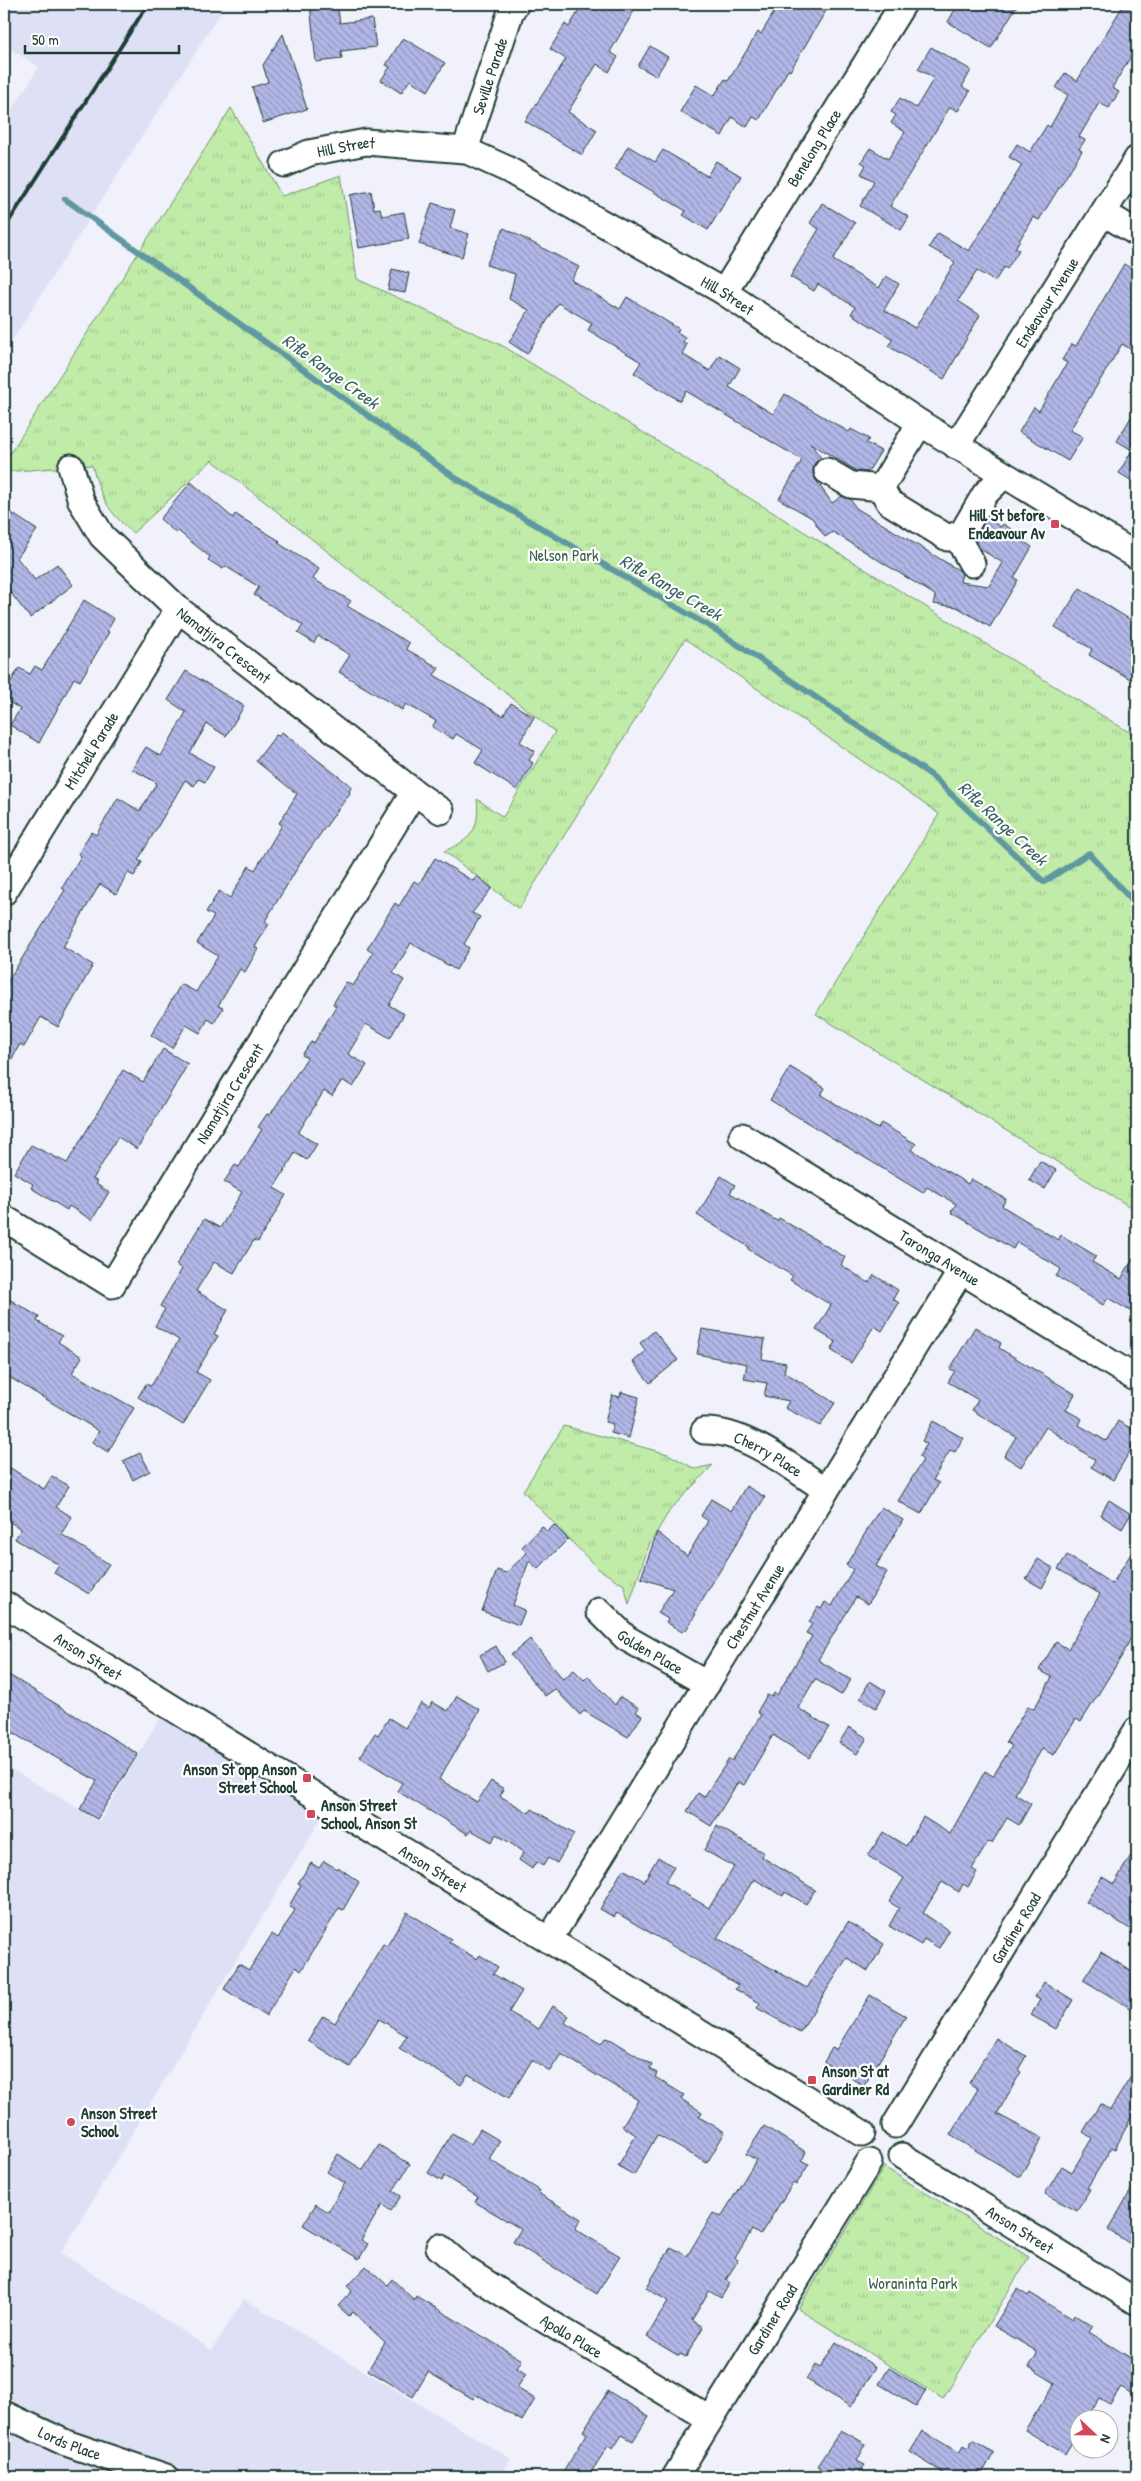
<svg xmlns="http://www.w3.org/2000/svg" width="1141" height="2481" font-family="'Patrick Hand',sans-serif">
<defs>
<pattern id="park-tufts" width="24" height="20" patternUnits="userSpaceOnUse" patternTransform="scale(1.25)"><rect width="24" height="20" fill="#c0eba8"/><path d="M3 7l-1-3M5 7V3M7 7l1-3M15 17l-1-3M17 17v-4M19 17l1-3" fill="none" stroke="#a5ca91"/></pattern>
<pattern id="building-back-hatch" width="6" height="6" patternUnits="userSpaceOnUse" patternTransform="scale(1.25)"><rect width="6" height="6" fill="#b3b7e8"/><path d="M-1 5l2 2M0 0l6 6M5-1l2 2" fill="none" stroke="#9196bd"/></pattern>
</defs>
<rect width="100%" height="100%" fill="#f0f1fa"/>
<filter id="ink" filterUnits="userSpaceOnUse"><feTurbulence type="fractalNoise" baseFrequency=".02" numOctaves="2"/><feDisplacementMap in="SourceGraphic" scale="10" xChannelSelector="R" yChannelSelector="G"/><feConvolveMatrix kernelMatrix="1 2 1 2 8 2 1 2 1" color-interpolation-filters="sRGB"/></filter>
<g filter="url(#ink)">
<path fill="#dee0f5" d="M4 4H226L4 353V122L39 67 4 45Z
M161 1716 324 1813 61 2253 212 2350 244 2299 511 2459 500 2477H4V1765L100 1821Z"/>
<path fill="url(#park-tufts)" stroke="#70946e" d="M231 108 282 196 341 175 357 279 503 346 1137 737V1211L816 1014 939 814 685 639 519 909 444 851C472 840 480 829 477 799L503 817 555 732 212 460 133 533C107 511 101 497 92 465L4 472V463Z
M564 1426 668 1454 695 1469 713 1465 670 1510 649 1545 629 1604 624 1585 597 1568 523 1491Z
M884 2167 1029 2257 943 2399 798 2309Z"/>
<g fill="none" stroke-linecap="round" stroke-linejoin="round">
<path stroke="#6098a2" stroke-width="6" d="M65 199 454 477 719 632 931 775 1044 882 1089 853 1137 906"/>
</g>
<path fill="url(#building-back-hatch)" stroke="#1f3d34" d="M310 4H337L340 23 372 19 376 47 341 51 342 59 316 62Z
M583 4H638L610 52 618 57 609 72 597 64 568 112 597 130 582 155 525 121 566 59 550 49 565 24 569 27Z
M779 4H818L827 9 790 71 788 70 759 120 753 117 747 127 732 117 722 136 680 112 696 85 714 96 725 79 728 81 758 32 761 34Z
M958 4H1018L991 48 948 22Z
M1124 4H1137V60L1131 56 1112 88 1119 92 1109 108 1099 103 1079 137 1085 140 1079 149 1082 151 1039 220 1033 217 1015 248 1019 250 1007 269 1004 267 995 281 977 271 958 301 980 315 944 379 888 346 893 339 851 314 855 307 818 284 814 291 790 277 819 229 810 223 822 203 855 223 833 260 879 288 886 276 899 284 884 310 915 328 955 262 929 247 938 233 969 251 1022 165 1009 157 1017 144 1030 152 1047 125 1050 127 1068 95 1056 88 1065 73 1077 81Z
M283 34 307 109 263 123 252 87 268 82 263 65Z
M403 38 445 63 428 91 410 80 401 93 381 80 390 67 386 65Z
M650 46 668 57 656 76 638 66Z
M931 47 971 70 962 87 970 91 958 111 950 107 890 206 909 217 901 230 860 206 874 181 861 174 866 165 861 162 870 148 888 159 905 132 891 123 896 115 891 112 900 98 916 108 934 78 918 69Z
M628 146 655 162 663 150 707 176 716 161 741 176 708 230 683 215 686 211 615 169Z
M371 191 374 209 380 208 382 216 404 212 409 239 359 248 350 195Z
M432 203 455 210 450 228 469 234 462 257 419 244Z
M504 228 579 267 571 280 620 309 627 297 679 329 677 332 685 337 683 342 687 344 682 354 710 371 719 355 740 368 729 387 773 414 785 394 849 432 851 429 869 439 866 443 881 451 868 472 857 471 810 443 821 458 814 464 813 471 815 479 832 503 842 496 850 499 856 508 960 571 962 573 960 582 989 586 1003 563 980 549 975 539 987 519 1001 527 1003 524 1020 535 1018 538 1032 547 1014 578 1018 580 990 627 957 607 934 604 935 595 833 532 825 537 812 518 779 499 802 460 686 391 680 401 634 373 641 362 588 330 592 323 558 303 527 354 509 342 529 310 509 299 515 274 486 265Z
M1124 264 1137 272V353L1122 344 1070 430 1083 437 1068 461 1019 432 1034 407 1039 411 1067 363 1062 360 1072 344 1076 346Z
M392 269 409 273 405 293 388 290Z
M1137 407V484L1119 473 1132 450 1117 441Z
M191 482 233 518 235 514 280 541 278 543 319 569 313 579 351 601 347 606 409 643 406 649 439 668 434 675 503 716 511 703 534 717 520 742 535 751 529 760 533 763 517 790 475 763 483 750 456 734 453 739 432 727 436 721 406 704 402 710 339 672 350 655 318 636 314 643 298 633 303 625 254 595 259 587 225 566 223 569 208 560 210 557 178 531 176 533 160 519Z
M4 508 37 530 17 558 35 580 57 564 73 585 30 618 4 584Z
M1080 588 1137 624V683L1089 655 1092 649 1055 627Z
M84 600 114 619 107 631 109 632 80 681 74 678 39 743 10 725 20 709 4 699V693L19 668 30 674 35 666 42 670Z
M186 671 244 706 226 736 207 724 190 753 214 767 205 782 198 779 194 786 185 780 138 860 142 862 134 876 128 873 116 894 100 884 63 947 93 965 58 1027 41 1017 24 1047 20 1044 4 1073V987L65 890 62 888 81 856 78 854 91 832 96 835 118 798 140 811 157 783 132 769 146 747 161 756 186 712 168 700Z
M282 732 352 787 349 791 350 793 306 854 265 921 269 924 255 947 258 949 245 972 240 969 218 1006 223 1008 214 1023 208 1019 200 1033 186 1025 172 1048 151 1035 181 984 196 992 218 956 197 943 214 916 206 912 219 891 230 898 249 866 255 870 282 825 279 823 297 794 256 761 276 735 279 736Z
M435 858 473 881 477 876 492 888 472 913 480 917 464 944 469 948 456 970 411 943 393 973 404 980 389 1005 404 1014 390 1038 366 1024 348 1054 367 1065 353 1087 342 1080 332 1096 324 1091 298 1133 317 1144 307 1160 295 1153 274 1188 286 1195 258 1242 254 1240 234 1273 214 1262 196 1291 228 1310 214 1334 218 1336 196 1372 210 1380 183 1425 138 1397 146 1384 151 1386 179 1340 155 1326 165 1309 160 1306 182 1269 176 1265 204 1219 220 1228 242 1192 224 1182 235 1165 239 1167 262 1129 258 1127 267 1114 270 1115 307 1058 302 1055 311 1042 314 1043 336 1006 333 1004 346 982 353 986 373 953 367 949 395 903 399 906 414 881 419 884Z
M163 1049 188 1064 137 1149 118 1137 93 1179 98 1182 96 1184 109 1192 92 1220 69 1206 67 1210 31 1188 33 1184 14 1173 31 1145 67 1163 123 1070 143 1082Z
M790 1067 825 1088 821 1095 878 1129 881 1123 916 1144 912 1150 968 1184 971 1179 1006 1199 1002 1206 1058 1240 1061 1235 1096 1256 1092 1262 1121 1279 1137 1252V1315L1108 1298 1103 1305 1084 1293 1056 1276 1061 1269 1017 1242 1013 1249 951 1212 956 1204 927 1187 923 1193 770 1100Z
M1040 1161 1056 1170 1045 1189 1029 1180Z
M721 1176 735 1185 730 1193 777 1221 779 1218 845 1257 841 1265 869 1283 874 1275 898 1290 893 1299 899 1303 882 1331 874 1326 851 1363 831 1350 836 1342 816 1330 831 1305 790 1280 793 1276 748 1249 749 1247 697 1215Z
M4 1296 39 1317 37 1321 62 1336 58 1342 82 1357 72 1373 134 1408 108 1452 92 1442 99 1431 4 1374Z
M975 1327 1001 1343 999 1348 1075 1394 1066 1410 1082 1419 1079 1425 1106 1441 1118 1421 1137 1432V1439L1113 1480 1091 1467 1095 1460 1046 1427 1021 1467 1004 1456 1016 1437 972 1410 978 1400 948 1382 955 1371 950 1369Z
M702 1329 765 1339 762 1359 786 1363 784 1372 835 1403 820 1426 785 1408 789 1401 764 1396 767 1383 744 1379 747 1364 697 1354Z
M654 1331 678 1360 650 1383 633 1362 646 1351 640 1343Z
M621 1392 639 1397 629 1438 611 1433 613 1424 605 1422 612 1395 620 1397Z
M933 1421 963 1438 955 1452 950 1450 933 1480 939 1483 921 1514 898 1501 923 1460 919 1457 927 1444 922 1441Z
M140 1453 150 1471 133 1480 123 1461Z
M4 1464 44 1489 52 1476 69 1486 56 1507 72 1517 61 1534 109 1564 89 1594 54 1573 59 1565 15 1539 21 1529 4 1518Z
M746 1486 765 1497 694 1613 696 1614 686 1630 684 1629 682 1632 666 1622 668 1619 658 1613 673 1589 641 1578 657 1532 687 1556 708 1521 701 1516 711 1499 731 1511Z
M1109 1500 1131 1514 1122 1529 1100 1515Z
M881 1507 903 1520 876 1566 887 1572 868 1604 856 1597 818 1660 851 1680 841 1695 815 1679 798 1708 829 1727 809 1758 773 1735 744 1785 738 1782 711 1826 687 1811 698 1793 704 1797 729 1759 732 1761 761 1715 757 1712 767 1695 772 1697 774 1693 777 1695 812 1636 806 1633 812 1624 809 1622 818 1607 821 1609 825 1602 832 1606 853 1569 846 1565Z
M554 1525 568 1539 538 1569 529 1561 513 1605 525 1610 519 1625 482 1611 497 1570 506 1573 527 1553 522 1547 542 1526 547 1532Z
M1137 1544V1625L1123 1654 1091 1706 1081 1722 1076 1719 1054 1755 1042 1749 1015 1794 1031 1804 1019 1825 1007 1818 992 1843 988 1842 972 1869 977 1872 968 1887 963 1884 959 1892 942 1882 923 1913 949 1931 939 1948 924 1939 921 1945 889 1926 899 1908 889 1902 904 1878 868 1856 883 1832 906 1846 923 1817 950 1834 985 1771 993 1776 1012 1746 1006 1742 1028 1706 1034 1709 1052 1677 1039 1670 1056 1642 1068 1649 1100 1594 1058 1569 1067 1555 1112 1584Z
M1038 1559 1053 1568 1042 1588 1026 1579Z
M530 1639 563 1679 574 1670 584 1680 588 1676 615 1705 620 1697 639 1708 636 1712 642 1716 628 1737 584 1711 580 1715 555 1689 545 1696 511 1655Z
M496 1646 505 1662 488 1671 480 1655Z
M4 1672 138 1754 97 1819 80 1809 97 1781 4 1728Z
M870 1681 886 1691 876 1708 860 1698Z
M457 1696 480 1710 439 1779 477 1802 491 1781 504 1789 500 1796 529 1813 532 1809 574 1834 557 1863 548 1858 543 1866 536 1862 532 1869 519 1860 524 1852 496 1834 492 1842 471 1830 468 1834 397 1791 402 1783 360 1757 375 1733 378 1735 389 1718 405 1728 421 1703 429 1708 432 1702 448 1711Z
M849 1727 867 1738 857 1754 839 1743Z
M717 1826 764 1853 762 1857 815 1890 806 1904 785 1892 783 1896 754 1879 717 1938 807 1988 848 1922 884 1944 868 1971 847 1958 800 2032 757 2008 760 2003 735 1989 738 1985 617 1913 614 1917 600 1909 623 1869 644 1881 658 1857 674 1867 665 1882 709 1908 734 1867 704 1850Z
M1137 1845V1933L1086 1902 1102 1877 1114 1884Z
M324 1861 337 1869 338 1867 359 1882 343 1910 339 1908 301 1971 296 1967 266 2016 224 1989 239 1964 249 1970 272 1934 278 1938 295 1910 289 1906 301 1885 298 1883 311 1863 319 1868Z
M407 1912 451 1939 449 1942 477 1959 480 1955 498 1967 493 1974 522 1991 509 2012 539 2029 553 2006 569 2016 565 2023 601 2044 605 2038 612 2040 652 2065 650 2069 657 2073 655 2077 684 2095 681 2099 702 2112 699 2117 725 2132 707 2163 657 2135 634 2175 618 2166 636 2135 622 2126 638 2100 561 2054 550 2071 532 2060 509 2098 468 2074 461 2085 399 2048 407 2036 379 2019 350 2067 308 2041 323 2016 335 2023 383 1944 387 1946Z
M1101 1952 1137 1975V2012L1083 1980Z
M1044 1982 1073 2000 1056 2029 1031 2015 1040 2000 1035 1997Z
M870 1995 906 2016 864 2086 824 2062 832 2048 836 2050Z
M996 2038 1026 2056 1018 2070 1021 2072 997 2114 1042 2138 1020 2177 950 2135 978 2089 969 2083Z
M1137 2067V2106L1115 2149 1112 2147 1087 2188 1090 2189 1077 2211 1045 2194 1062 2166 1072 2172 1092 2138 1083 2132 1100 2104 1110 2110Z
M764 2126 806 2152 802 2160 809 2164 796 2185 793 2183 760 2235 752 2230 735 2258 738 2260 726 2280 730 2283 721 2298 709 2291 692 2320 703 2327 686 2357 680 2354 679 2356 647 2337 668 2301 646 2288 671 2247 687 2256 713 2213 721 2217 756 2160 746 2154Z
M480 2129 500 2141 489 2159 539 2190 538 2193 581 2219 575 2229 620 2256 597 2294 513 2242 521 2229 475 2202 478 2197 444 2176 442 2181 428 2173 452 2133 471 2144Z
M379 2145 410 2164 393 2191 401 2196 391 2211 382 2205 361 2240 368 2244 359 2259 303 2225 316 2204 328 2212 345 2183 327 2172 338 2154 363 2170Z
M1137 2180V2248L1108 2230Z
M366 2266 387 2285 392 2279 414 2300 416 2296 522 2360 517 2368 526 2374 517 2388 535 2399 522 2421 476 2394 473 2399 428 2372 413 2397 368 2370 385 2342 353 2312 349 2316 338 2306 352 2291 347 2286Z
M1017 2289 1028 2296 1030 2293 1072 2319 1074 2315 1093 2326 1089 2332 1137 2362V2397L1121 2387 1110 2404 1099 2398 1087 2418H1078V2432L1065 2454 1025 2430 1055 2383 1029 2367 1037 2354 1036 2351 994 2326Z
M836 2342 876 2367 851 2407 806 2379 815 2365 820 2368Z
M889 2368 926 2391 916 2406 879 2384Z
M608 2391 649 2416 633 2441 622 2435 613 2449 608 2446 588 2477H560L587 2434 583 2431Z
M841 2430 866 2444 857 2461 865 2465 858 2477H815L820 2468 817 2466Z
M923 2431 959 2453 963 2446 968 2449 973 2440 994 2453 980 2477H939L942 2472 910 2452Z"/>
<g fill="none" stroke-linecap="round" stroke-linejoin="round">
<defs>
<g id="minor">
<path id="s1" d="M465 150 511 11 516 4"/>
<path id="s2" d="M284 164 309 153 366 142 465 150 507 169 724 292 920 423 1137 556"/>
<path d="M1104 213 1137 233"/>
<path id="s3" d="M724 292 903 4"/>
<path id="s4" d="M956 446 1137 159"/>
<path d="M827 471 851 485 881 488 920 423"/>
<path d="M881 488 889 502 948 538 962 533 985 494 1004 475"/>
<path d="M956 535 972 564"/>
<path d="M414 792 441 811"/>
<path id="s5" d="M4 892 178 609"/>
<path id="s6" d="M742 1136 1137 1379"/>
<path id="s7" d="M4 1218 112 1285 414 792 178 609 102 536 81 501 71 467"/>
<path id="s8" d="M704 1431C746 1430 792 1468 826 1490"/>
<path id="s9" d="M4 1604 862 2133"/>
<path id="s10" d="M599 1611 626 1638 707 1684"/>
<path id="s11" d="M549 1940 961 1271"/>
<path id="s12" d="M895 2125 1137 1730"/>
<path id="s13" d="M902 2156 1137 2302"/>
<path id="s14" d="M439 2247 463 2268 530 2311 710 2419"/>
<path id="s15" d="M4 2414 66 2443 166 2477"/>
<path id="s16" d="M675 2477 869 2162"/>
</g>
</defs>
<use href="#minor" stroke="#1f3d34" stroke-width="29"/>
<use href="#minor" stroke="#fff" stroke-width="25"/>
<path stroke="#1f3d34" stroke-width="4" d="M4 229 148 4"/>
</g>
</g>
<g fill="#d1495b" stroke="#fff" stroke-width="2">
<rect x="1050" y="519" width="10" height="10" rx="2.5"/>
<rect x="302" y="1773" width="10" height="10" rx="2.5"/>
<rect x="306" y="1809" width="10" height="10" rx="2.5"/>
<rect x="807" y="2075" width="10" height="10" rx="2.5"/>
<circle cx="71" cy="2122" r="5"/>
</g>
<g text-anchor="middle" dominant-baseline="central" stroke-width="4.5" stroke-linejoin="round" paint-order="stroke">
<g font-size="16" fill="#1f3d34" stroke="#fff">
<text stroke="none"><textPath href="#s1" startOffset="78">Seville Parade</textPath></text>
<text stroke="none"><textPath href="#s2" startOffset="65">Hill Street</textPath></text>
<text stroke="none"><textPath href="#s3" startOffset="170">Benelong Place</textPath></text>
<text stroke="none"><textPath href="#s2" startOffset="485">Hill Street</textPath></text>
<text stroke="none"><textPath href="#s4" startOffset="170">Endeavour Avenue</textPath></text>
<text transform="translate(224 645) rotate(38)">Namatjira Crescent</text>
<text stroke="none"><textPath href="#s5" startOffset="166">Mitchell Parade</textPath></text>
<text stroke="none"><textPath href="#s7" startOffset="352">Namatjira Crescent</textPath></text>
<text stroke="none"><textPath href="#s6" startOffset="232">Taronga Avenue</textPath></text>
<text stroke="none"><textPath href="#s8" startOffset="69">Cherry Place</textPath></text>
<text stroke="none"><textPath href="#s11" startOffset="392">Chestnut Avenue</textPath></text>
<text stroke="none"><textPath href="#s10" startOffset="66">Golden Place</textPath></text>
<text stroke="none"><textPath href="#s9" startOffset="99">Anson Street</textPath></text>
<text stroke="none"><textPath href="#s9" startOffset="504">Anson Street</textPath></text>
<text stroke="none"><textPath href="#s12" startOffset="231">Gardiner Road</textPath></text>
<text stroke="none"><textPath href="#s13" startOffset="139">Anson Street</textPath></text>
<text stroke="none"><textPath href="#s16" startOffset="185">Gardiner Road</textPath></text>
<text stroke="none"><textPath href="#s14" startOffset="160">Apollo Place</textPath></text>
<text stroke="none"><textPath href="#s15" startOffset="72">Lords Place</textPath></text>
</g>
<g font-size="16" font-weight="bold" fill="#1f3d34" stroke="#fff" text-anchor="start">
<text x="1045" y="515" text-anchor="end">Hill St before<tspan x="1045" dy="18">Endeavour Av</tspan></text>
<text x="297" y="1769" text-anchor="end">Anson St opp Anson<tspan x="297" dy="18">Street School</tspan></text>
<text x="321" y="1805">Anson Street<tspan x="321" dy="18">School, Anson St</tspan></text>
<text x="822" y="2071">Anson St at<tspan x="822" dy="18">Gardiner Rd</tspan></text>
<text x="81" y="2113">Anson Street<tspan x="81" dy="18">School</tspan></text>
</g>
<g font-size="16" fill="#3f604b" stroke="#fff">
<text x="564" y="555">Nelson Park</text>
<text x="913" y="2283">Woraninta Park</text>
</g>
<g font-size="18" font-style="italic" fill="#3a6362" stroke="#fff">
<text transform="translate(331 371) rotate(36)">Rifle Range Creek</text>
<text transform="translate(671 587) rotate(30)">Rifle Range Creek</text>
<text transform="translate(1003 823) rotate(43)">Rifle Range Creek</text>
</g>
</g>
<rect width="1141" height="2481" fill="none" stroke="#fff" stroke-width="20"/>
<rect x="10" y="10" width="1121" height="2461" fill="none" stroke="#1f3d34" stroke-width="2" filter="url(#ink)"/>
<g transform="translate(1094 2434) rotate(112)"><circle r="24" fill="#ffffff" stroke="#a5b1ae"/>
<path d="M0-4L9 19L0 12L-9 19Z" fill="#d1495b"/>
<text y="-8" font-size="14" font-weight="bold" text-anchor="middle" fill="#1f3d34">N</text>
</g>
<path d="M25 45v8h154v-8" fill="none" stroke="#1f3d34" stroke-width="2.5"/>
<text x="32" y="45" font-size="15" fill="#1f3d34" stroke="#ffffff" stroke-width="4" paint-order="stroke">50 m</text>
</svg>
